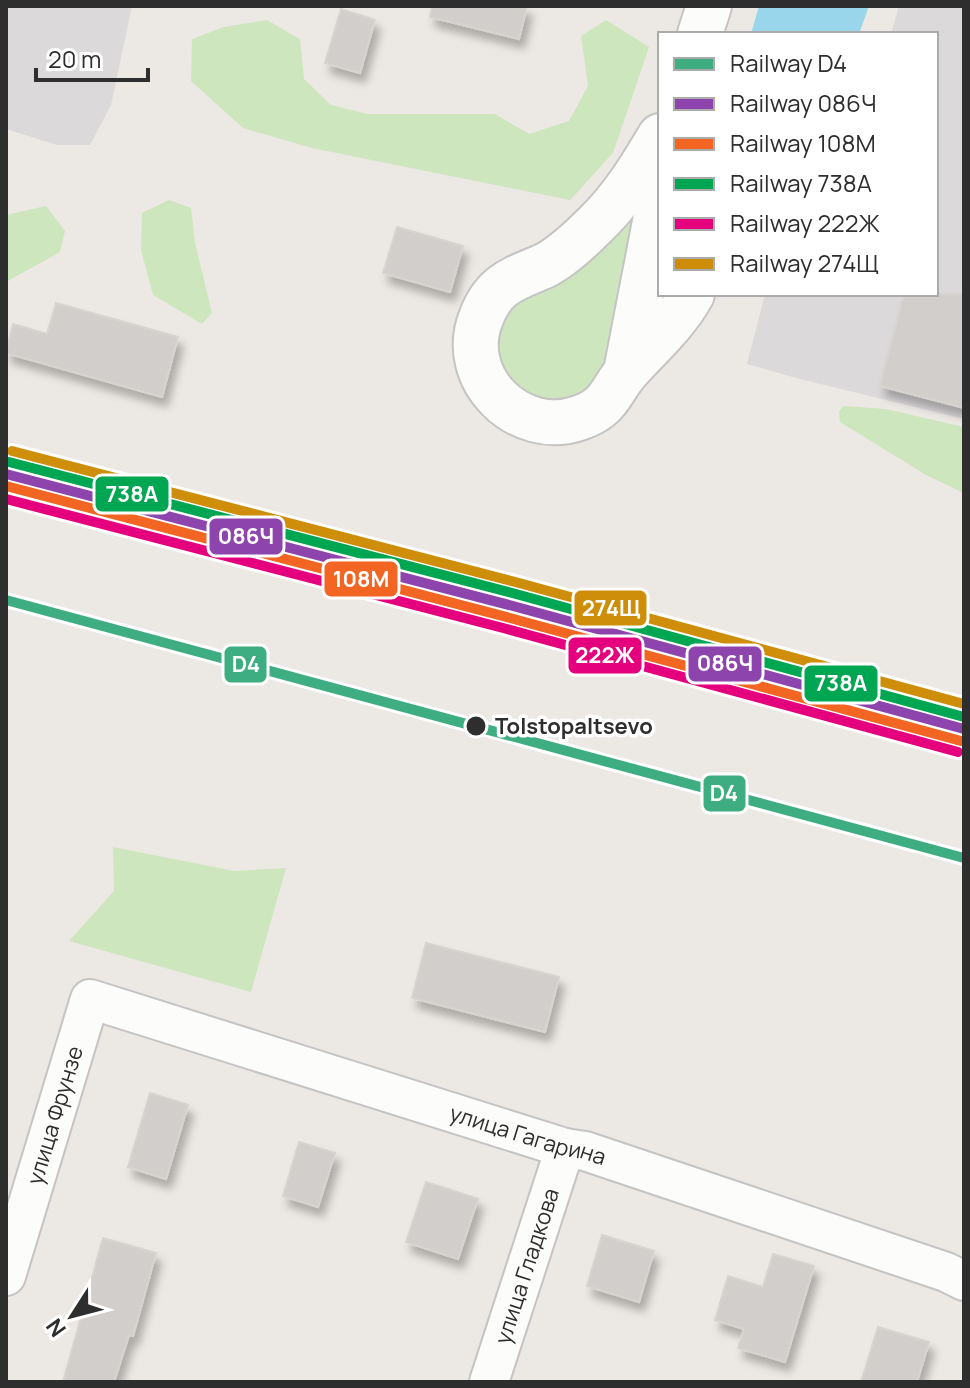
<svg xmlns="http://www.w3.org/2000/svg" width="970" height="1388" font-family="Manrope,sans-serif">
<defs>
<filter id="shadow"><feDropShadow dx="5" dy="9" stdDeviation="4" flood-color="#0004"/></filter>
</defs>
<rect width="100%" height="100%" fill="#ece8e4"/>
<path fill="#dcd9db" d="M6 6H132L111 105 90 145H57L6 129Z
M899 6H964V419L796 378 747 364 765 294H936V34H891Z"/>
<path fill="#cee6be" d="M267 20 300 39 304 79 331 105 367 114H495L529 134 569 121 588 86 581 36 606 20 649 47 613 153 570 200 312 148 243 128 191 81 192 39 224 27Z
M644 190 605 386 567 408 506 385 491 337 495 321Z
M169 200 191 208 195 243 212 313 202 324 153 295 141 250 142 213Z
M46 206 65 231 60 252 6 282V215Z
M844 406 886 409 964 427V493L926 475 840 422 839 411Z
M113 847 234 871 286 868 251 992 69 941 114 891Z"/>
<path fill="#99d6ec" d="M759 6H869L859 34H751Z"/>
<path fill="#d1cecb" stroke="#d7d4d0" stroke-width="2" filter="url(#shadow)" d="M432 6H527L519 39 430 17Z
M341 9 375 20 360 73 325 63Z
M397 227 463 246 450 292 383 273Z
M904 294H964V408L880 386Z
M56 303 178 337 162 397 6 353 13 324 47 334Z
M426 943 559 977 545 1032 412 998Z
M150 1093 188 1105 166 1179 128 1167Z
M299 1142 335 1153 318 1207 283 1196Z
M426 1182 478 1199 458 1259 406 1242Z
M602 1235 654 1251 639 1302 587 1286Z
M103 1238 156 1253 133 1336 129 1335 114 1382H63Z
M773 1254 814 1266 785 1362 738 1348 744 1329 715 1320 728 1276 763 1287Z
M878 1327 929 1342 917 1382H861Z"/>
<g fill="none" stroke-linecap="round" stroke-linejoin="round">
<defs>
<g id="street">
<path id="s1" d="M6 1276 90 999 565 1148 585 1151 946 1272 964 1281"/>
<path id="s2" d="M489 1382 565 1148"/>
</g>
<path id="secondary" d="M700 34 709 6
M660 136C641 168 622 199 596 224 582 238 562 257 544 266 514 279 494 283 481 318 457 378 519 439 579 418 612 407 610 389 630 368 652 344 676 323 692 294
M626 372 660 196"/>
</defs>
<use href="#street" stroke="#c5c4c5" stroke-width="42"/>
<use href="#secondary" stroke="#c5c4c5" stroke-width="48"/>
<use href="#street" stroke="#fcfcfb" stroke-width="38"/>
<use href="#secondary" stroke="#fcfcfb" stroke-width="44"/>
<defs>
<path id="rail-1" d="M6 600 964 858"/>
<path id="rail-2" d="M6 474 513 606 964 729"/>
<path id="rail-3" d="M6 486 510 618 961 741"/>
<path id="rail-4" d="M9 462 516 594 964 717"/>
<path id="rail-5" d="M6 499 507 629 958 752"/>
<path id="rail-6" d="M12 451 519 583 964 704"/>
</defs>
<use href="#rail-1" stroke="#fff" stroke-width="16"/>
<use href="#rail-2" stroke="#fff" stroke-width="16"/>
<use href="#rail-3" stroke="#fff" stroke-width="16"/>
<use href="#rail-4" stroke="#fff" stroke-width="16"/>
<use href="#rail-5" stroke="#fff" stroke-width="16"/>
<use href="#rail-6" stroke="#fff" stroke-width="16"/>
<use href="#rail-1" stroke="#3ead81" stroke-width="10"/>
<use href="#rail-2" stroke="#8e44ad" stroke-width="10"/>
<use href="#rail-3" stroke="#f26522" stroke-width="10"/>
<use href="#rail-4" stroke="#00a651" stroke-width="10"/>
<use href="#rail-5" stroke="#e5007d" stroke-width="10"/>
<use href="#rail-6" stroke="#cf8e09" stroke-width="10"/>
</g>
<circle fill="#2e2e2e" stroke="#fff" stroke-width="3" cx="476" cy="726" r="11"/>
<g text-anchor="middle" dominant-baseline="central" stroke-width="7" stroke-linejoin="round" paint-order="stroke">
<g font-size="22" font-weight="bold" fill="#2e2e2e" stroke="#fff" text-anchor="start">
<text x="495" y="726">Tolstopaltsevo</text>
</g>
<g font-size="22" fill="#2e2e2e" stroke="#fff">
<text stroke="none"><textPath href="#s1" startOffset="168">улица Фрунзе</textPath></text>
<text stroke="none"><textPath href="#s1" startOffset="748">улица Гагарина</textPath></text>
<text stroke="none"><textPath href="#s2" startOffset="122">улица Гладкова</textPath></text>
</g>
</g>
<g stroke="#fff" stroke-width="3">
<rect x="94" y="475" width="76" height="38" rx="8" fill="#00a651"/>
<rect x="208" y="517" width="76" height="39" rx="8" fill="#8e44ad"/>
<rect x="323" y="560" width="76" height="38" rx="8" fill="#f26522"/>
<rect x="573" y="589" width="75" height="38" rx="8" fill="#cf8e09"/>
<rect x="567" y="636" width="76" height="39" rx="8" fill="#e5007d"/>
<rect x="687" y="645" width="76" height="38" rx="8" fill="#8e44ad"/>
<rect x="223" y="645" width="45" height="39" rx="8" fill="#3ead81"/>
<rect x="803" y="664" width="76" height="39" rx="8" fill="#00a651"/>
<rect x="702" y="774" width="45" height="39" rx="8" fill="#3ead81"/>
</g>
<g font-size="22" text-anchor="middle" font-weight="bold" fill="#fff">
<text x="132" y="502">738А</text>
<text x="246" y="544">086Ч</text>
<text x="361" y="587">108М</text>
<text x="611" y="616">274Щ</text>
<text x="605" y="663">222Ж</text>
<text x="725" y="671">086Ч</text>
<text x="246" y="672">D4</text>
<text x="841" y="691">738А</text>
<text x="724" y="801">D4</text>
</g>
<rect width="970" height="1388" fill="none" stroke="#2e2e2e" stroke-width="16"/>
<rect x="658" y="32" width="280" height="264" fill="#ffffff" stroke="#ababab" stroke-width="2"/>
<rect x="674" y="58" width="40" height="12" fill="#3ead81" stroke="#ababab" stroke-width="2"/>
<text x="730" y="72" font-size="24" fill="#2e2e2e">Railway D4</text>
<rect x="674" y="98" width="40" height="12" fill="#8e44ad" stroke="#ababab" stroke-width="2"/>
<text x="730" y="112" font-size="24" fill="#2e2e2e">Railway 086Ч</text>
<rect x="674" y="138" width="40" height="12" fill="#f26522" stroke="#ababab" stroke-width="2"/>
<text x="730" y="152" font-size="24" fill="#2e2e2e">Railway 108М</text>
<rect x="674" y="178" width="40" height="12" fill="#00a651" stroke="#ababab" stroke-width="2"/>
<text x="730" y="192" font-size="24" fill="#2e2e2e">Railway 738А</text>
<rect x="674" y="218" width="40" height="12" fill="#e5007d" stroke="#ababab" stroke-width="2"/>
<text x="730" y="232" font-size="24" fill="#2e2e2e">Railway 222Ж</text>
<rect x="674" y="258" width="40" height="12" fill="#cf8e09" stroke="#ababab" stroke-width="2"/>
<text x="730" y="272" font-size="24" fill="#2e2e2e">Railway 274Щ</text>
<g transform="translate(72 1316) rotate(234)" stroke="#ffffff" stroke-width="6" paint-order="stroke">
<path d="M0-6L14 30L0 20L-14 30Z" fill="#2e2e2e"/>
<text y="-12" font-size="22" font-weight="bold" text-anchor="middle" fill="#2e2e2e">N</text>
</g>
<path d="M36 68v12h112v-12" fill="none" stroke="#2e2e2e" stroke-width="4"/>
<text x="48" y="68" font-size="24" fill="#2e2e2e" stroke="#ffffff" stroke-width="6" paint-order="stroke">20 m</text>
</svg>
